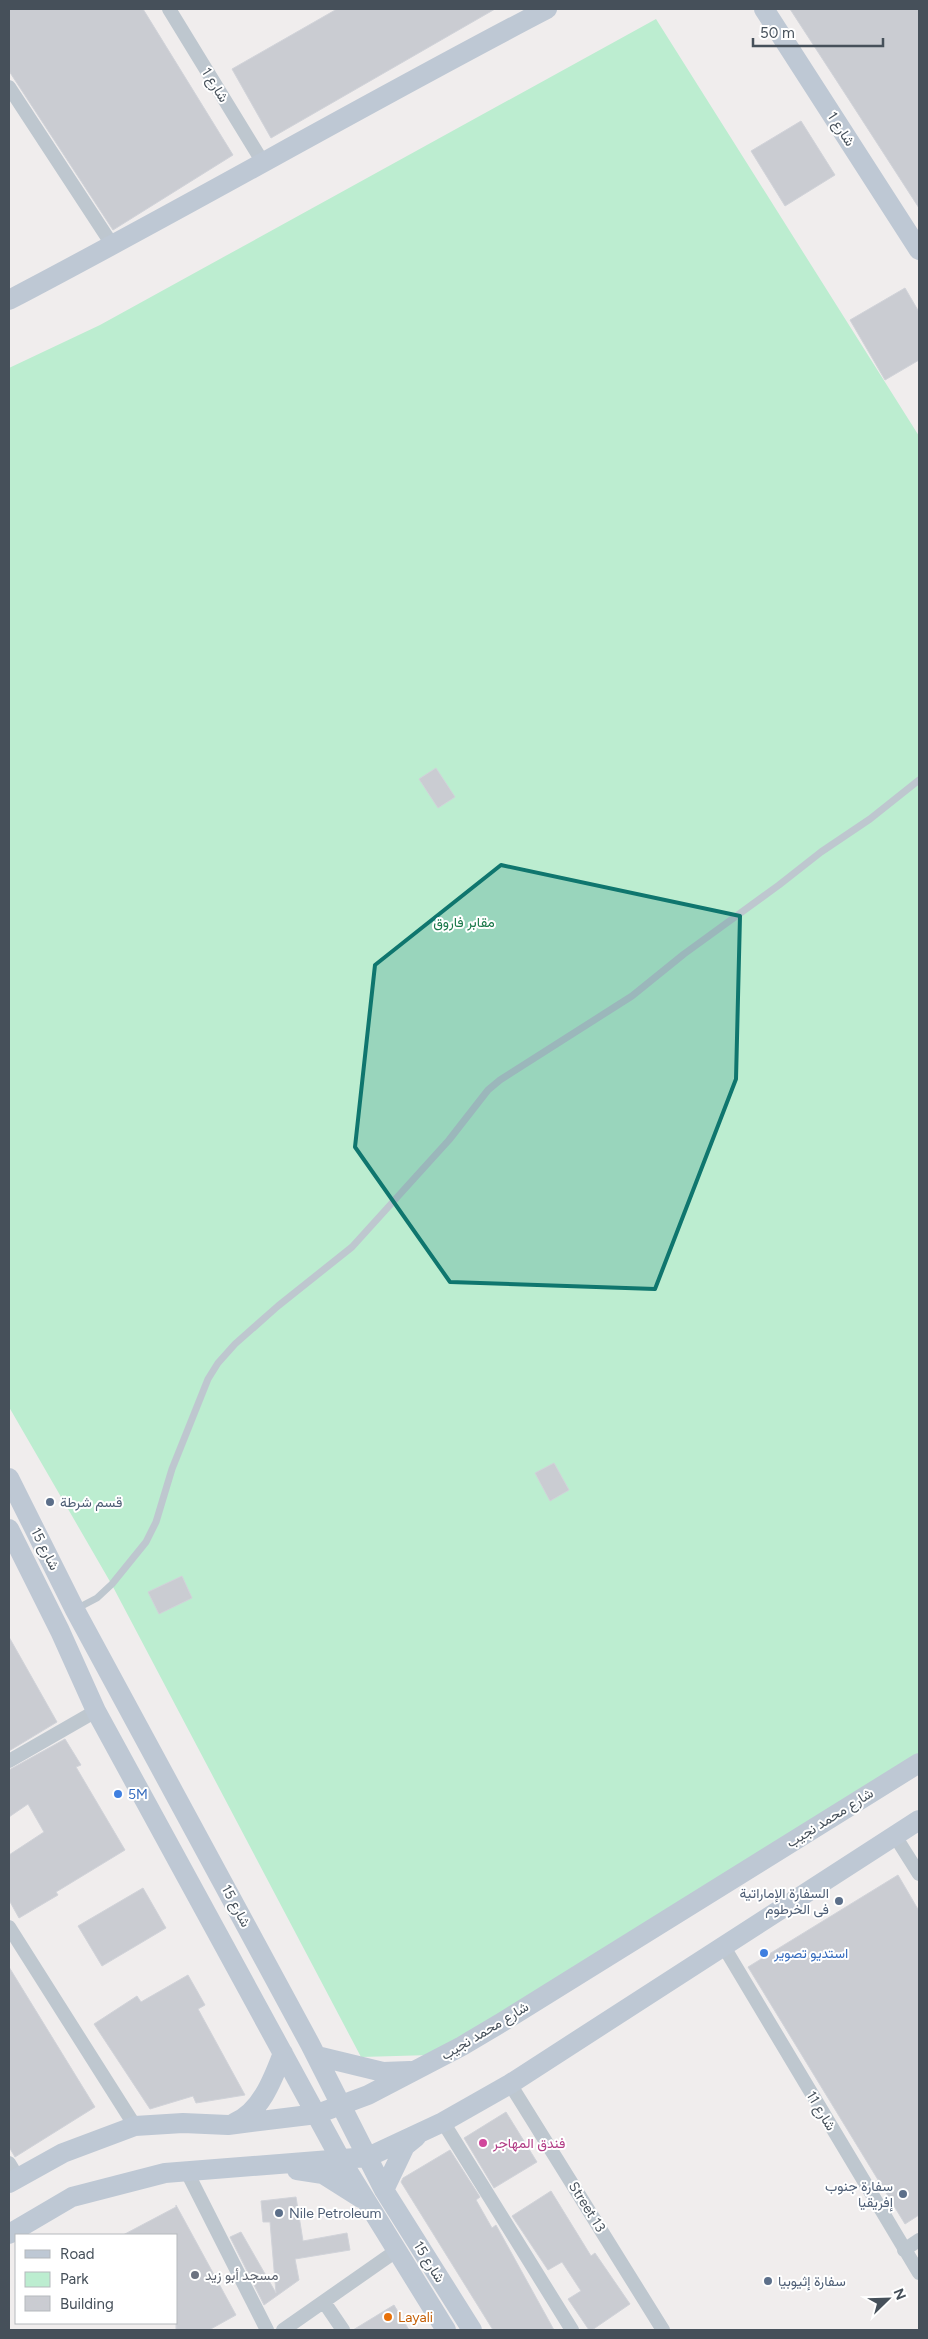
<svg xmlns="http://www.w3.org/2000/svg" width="928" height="2339" font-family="Figtree,Vazirmatn,sans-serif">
<rect width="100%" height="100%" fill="#f0eded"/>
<path fill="#bcedd0" d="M656 19 919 436V1762L431 2055 361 2057 112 1585 9 1407V368L100 325Z"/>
<path fill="#caccd2" stroke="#d1d3d9" d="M9 9H143L233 155 113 230 9 71Z
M337 9H495L271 138 232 69Z
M790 9H919V208L844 92Z
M801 121 835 175 785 206 751 151Z
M905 288 919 312V360L885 380 850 320Z
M436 768 455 797 438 808 419 779Z
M554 1463 569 1490 550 1501 535 1473Z
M182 1576 192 1598 159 1614 148 1592Z
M9 1637 57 1722 9 1751Z
M65 1739 81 1765 76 1767 125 1850 56 1892 58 1895 19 1918 9 1900V1855L44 1832 28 1804 9 1817V1770Z
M898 1875 919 1911V2215L905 2224 748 1967Z
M143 1888 166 1928 102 1966 78 1926Z
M9 1967 95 2107 15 2157 9 2147Z
M188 1975 205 2005 198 2009 245 2095 196 2103 193 2096 150 2109 94 2024 137 1996 141 2002Z
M506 2112 537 2162 494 2188 464 2138Z
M450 2150 480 2197 476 2200 492 2228 496 2225 554 2330H493L401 2182 403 2178Z
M551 2191 591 2256 595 2253 630 2304 592 2330H589L568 2299 581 2291 562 2262 548 2270 512 2216Z
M296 2197 303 2241 347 2233 350 2250 295 2259 299 2280 264 2305 230 2237 241 2232 276 2293 270 2222H263L261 2201Z
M176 2205 236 2315 209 2330H176V2235H123L176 2207Z
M394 2305 409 2330H353Z"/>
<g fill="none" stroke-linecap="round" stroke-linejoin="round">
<path stroke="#bec7cf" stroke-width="7" d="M76 1609 97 1598 112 1584 146 1542 156 1522 172 1469 208 1379 218 1363 235 1344 278 1306 352 1247 449 1140 488 1090 500 1080 632 996 684 954 779 885 821 852 870 819 919 780"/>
<path stroke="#bec7cf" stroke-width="14" d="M169 9 262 161
M9 87 113 246
M9 1761 96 1711
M895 1836 919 1874
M9 1927 135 2126
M724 1947 919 2273
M510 2084 663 2330
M443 2122 572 2330
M9 2163 18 2178
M187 2172 267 2330
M904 2250 919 2240
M324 2302 343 2330
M283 2330 396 2251"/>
<path stroke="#bec8d4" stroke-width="20" d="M764 9 919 250
M9 300C189 206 366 103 547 9
M9 1478 75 1610 310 2044 384 2190 472 2330
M9 1529 60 1631 96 1711 341 2160 446 2330
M317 2056 383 2072 410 2071
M234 2123C261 2112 273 2079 283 2053
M297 2170 323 2174 361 2198
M9 2183 63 2153 135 2126 183 2123 228 2125 317 2114 368 2095 462 2046 504 2021 919 1763
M384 2190 405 2146 416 2137
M9 2234 72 2197 165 2173 368 2157 443 2122 510 2084 919 1820"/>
</g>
<path fill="#0f766e" fill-opacity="0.2" stroke="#0f766e" stroke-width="4" stroke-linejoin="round" d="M501 865 740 916 736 1079 655 1289 450 1282 355 1147 375 965Z"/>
<g fill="#5c6f8a" stroke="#fff" stroke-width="2">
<circle cx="50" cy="1502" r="5"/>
<circle cx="839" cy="1901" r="5"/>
<circle cx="903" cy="2194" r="5"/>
<circle cx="279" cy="2213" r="5"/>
<circle cx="768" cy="2281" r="5"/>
</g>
<g fill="#3f7fe0" stroke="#fff" stroke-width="2">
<circle cx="118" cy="1794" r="5"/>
<circle cx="764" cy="1953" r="5"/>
</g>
<circle fill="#d1479c" stroke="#fff" stroke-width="2" cx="483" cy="2143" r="5"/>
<circle fill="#6b7280" stroke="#fff" stroke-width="2" cx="195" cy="2275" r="5"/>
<circle fill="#e8710a" stroke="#fff" stroke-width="2" cx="388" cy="2317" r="5"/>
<g text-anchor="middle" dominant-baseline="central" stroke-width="4" stroke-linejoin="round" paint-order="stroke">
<g font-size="14" fill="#46505a" stroke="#fff">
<text transform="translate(215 85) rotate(58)">شارع 1</text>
<text transform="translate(841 129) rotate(57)">شارع 1</text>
<text transform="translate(45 1549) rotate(63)">شارع 15</text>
<text transform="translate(830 1818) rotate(-32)">شارع محمد نجيب</text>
<text transform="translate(236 1906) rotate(62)">شارع 15</text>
<text transform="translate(485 2031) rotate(-31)">شارع محمد نجيب</text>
<text transform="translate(821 2111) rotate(59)">شارع 11</text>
<text transform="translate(587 2207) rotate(58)">Street 13</text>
<text transform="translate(429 2262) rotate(58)">شارع 15</text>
</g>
<g font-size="14" fill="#1a784a" stroke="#fff">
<text x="464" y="922">مقابر فاروق</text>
</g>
<g font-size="14" fill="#4e5e75" stroke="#fff" text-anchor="start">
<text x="60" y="1502">قسم شرطة</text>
<text x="829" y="1893" text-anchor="end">السفارة الإماراتية<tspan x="829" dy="16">فى الخرطوم</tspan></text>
<text x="893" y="2186" text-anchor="end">سفارة جنوب<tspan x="893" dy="16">إفريقيا</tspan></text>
<text x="289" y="2213">Nile Petroleum</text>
<text x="778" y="2281">سفارة إثيوبيا</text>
</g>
<g font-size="14" fill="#366cbe" stroke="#fff" text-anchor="start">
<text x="128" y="1794">5M</text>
<text x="774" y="1953">استديو تصوير</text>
</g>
<g font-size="14" fill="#b23c85" stroke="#fff" text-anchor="start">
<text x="493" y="2143">فندق المهاجر</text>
</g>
<g font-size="14" fill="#5b616d" stroke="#fff" text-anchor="start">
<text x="205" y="2275">مسجد أبو زيد</text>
</g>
<g font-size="14" fill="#c56008" stroke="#fff" text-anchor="start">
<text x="398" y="2317">Layali</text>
</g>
</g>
<rect width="928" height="2339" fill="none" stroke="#46505a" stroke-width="20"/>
<rect x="15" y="2234" width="162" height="90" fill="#ffffff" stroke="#b5b9bd"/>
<rect x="25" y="2250" width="25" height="8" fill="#bec8d4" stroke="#b5b9bd"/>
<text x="60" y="2259" font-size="15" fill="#46505a">Road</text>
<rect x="25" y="2272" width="25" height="15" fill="#bcedd0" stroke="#b5b9bd"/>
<text x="60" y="2284" font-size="15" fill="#46505a">Park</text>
<rect x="25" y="2296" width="25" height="15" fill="#caccd2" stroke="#b5b9bd"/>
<text x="60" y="2309" font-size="15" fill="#46505a">Building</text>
<g transform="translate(888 2299) rotate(67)" stroke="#ffffff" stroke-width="4" paint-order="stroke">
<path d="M0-4L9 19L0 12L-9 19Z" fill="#46505a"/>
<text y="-8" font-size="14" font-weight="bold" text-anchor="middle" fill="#46505a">N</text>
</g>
<path d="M753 38v8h130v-8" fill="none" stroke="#46505a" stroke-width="2.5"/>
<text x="760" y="38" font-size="15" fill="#46505a" stroke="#ffffff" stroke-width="4" paint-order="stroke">50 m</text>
</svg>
